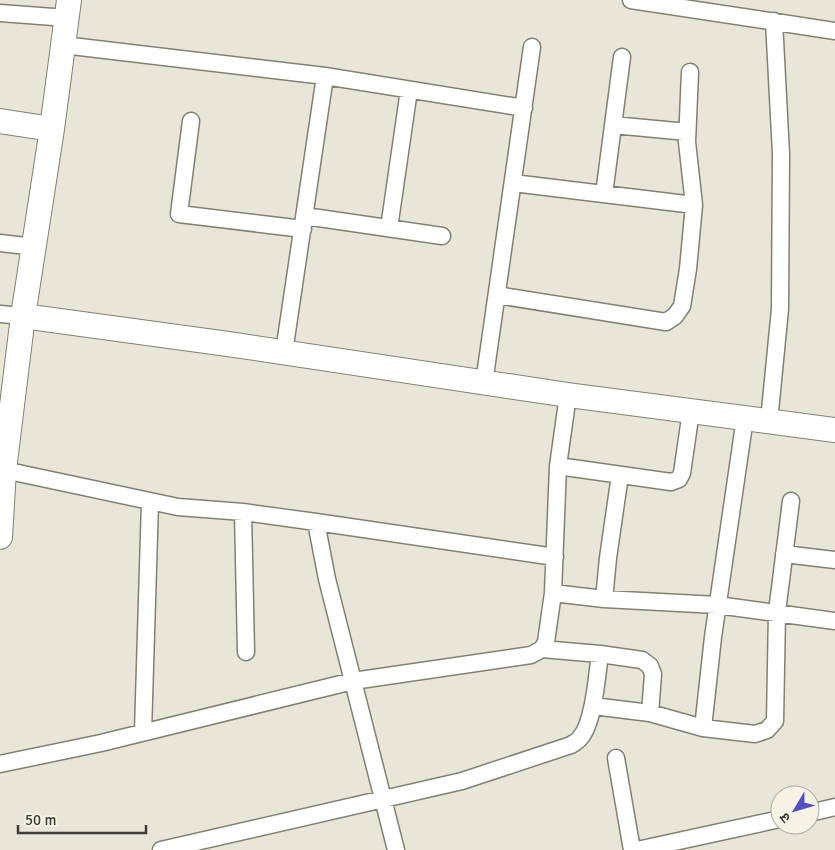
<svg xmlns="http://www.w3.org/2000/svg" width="835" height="850" font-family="Signika,'Noto Sans Devanagari',sans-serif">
<rect width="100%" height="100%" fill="#e8e6d8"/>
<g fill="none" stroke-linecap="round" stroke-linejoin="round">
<defs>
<path id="street" d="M631 0 835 31
M0 13 67 18
M63 45 325 76 524 108
M191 121 179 214 303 229
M613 125 687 132
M513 183 694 205
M604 194 622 57
M305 216 442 236
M389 228 409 90
M0 243 34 247
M497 295 666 322 675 316 682 306 688 269 694 205 687 142 690 72
M0 314 23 316
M284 352 325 76
M484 383 532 47
M769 421 780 309 781 154 774 21
M558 466 671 482 679 479 682 473 691 411
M4 470 178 507 243 512 316 522 555 557
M243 512 246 652
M316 522 327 579 396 850
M784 554 835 560
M553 593 604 599 717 605 835 621
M604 599 608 558 620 475
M542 649 600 654 642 660 650 666 653 674 650 713
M593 706 650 713 703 728 755 734 767 730 775 721 777 612 791 501
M703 728 713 637 745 418
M143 732 150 502
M616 758 632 850
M0 764 101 743 353 681 531 655 542 649 546 642 553 593 558 466 568 395
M810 813 835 807
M161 850 462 781 571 745C574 743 578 741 580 738 594 723 597 674 600 654
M637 850 780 819"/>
<path id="secondary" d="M0 121 52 129
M23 316 228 344 568 395 835 430
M0 537 4 470 23 316 52 129 69 0"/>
</defs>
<use href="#street" stroke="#828073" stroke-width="19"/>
<use href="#secondary" stroke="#828073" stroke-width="26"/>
<use href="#street" stroke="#fff" stroke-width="16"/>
<use href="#secondary" stroke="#fff" stroke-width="24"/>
</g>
<g transform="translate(795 810) rotate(232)"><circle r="24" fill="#f5f3e5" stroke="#acaaa0"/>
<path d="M0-4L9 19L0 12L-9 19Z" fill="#544dc4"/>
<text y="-8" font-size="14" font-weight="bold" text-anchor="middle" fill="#3e3d38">उ</text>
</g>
<path d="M18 825v8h128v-8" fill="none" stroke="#3e3d38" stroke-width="2.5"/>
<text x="25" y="825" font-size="15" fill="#3e3d38" stroke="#f5f3e5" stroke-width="4" paint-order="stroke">50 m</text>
</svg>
